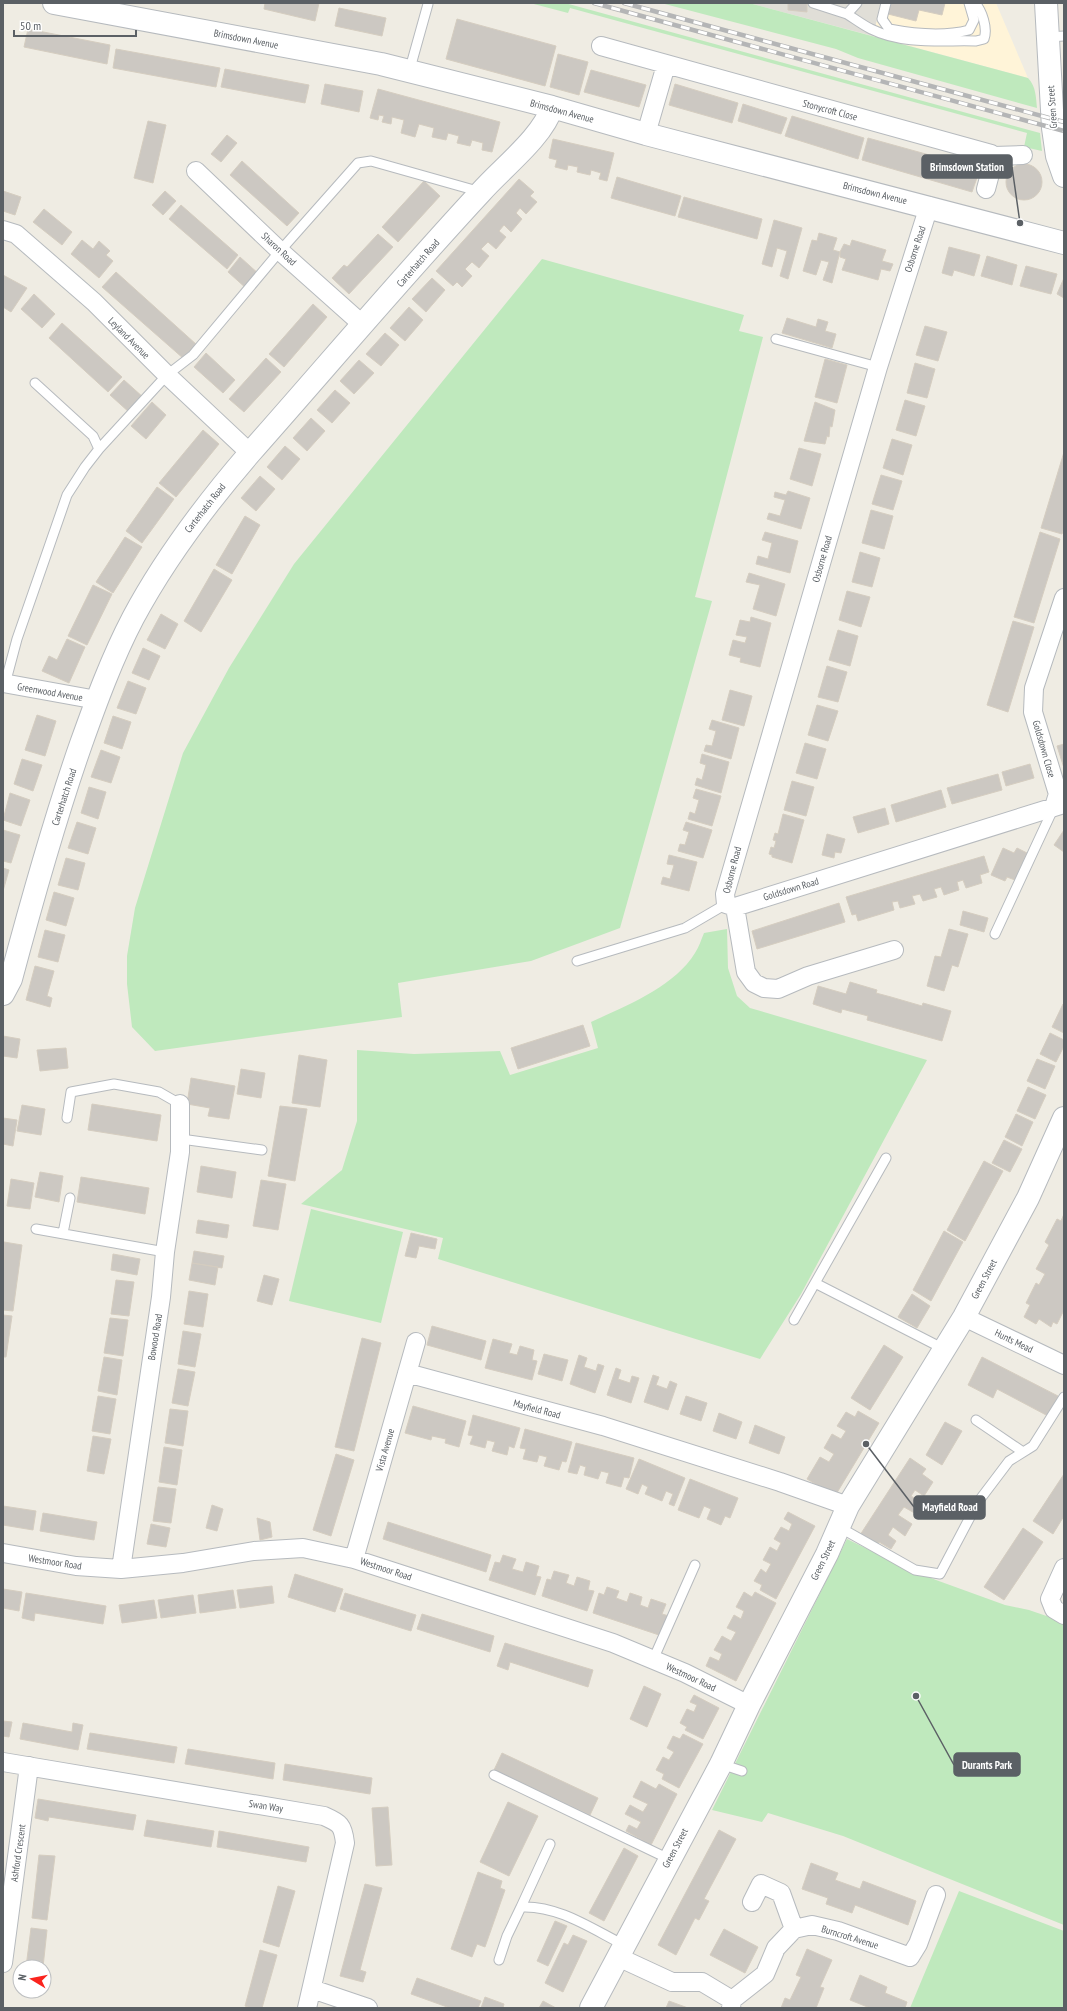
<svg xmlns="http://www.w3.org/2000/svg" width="1067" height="2011" font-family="'PT Sans Narrow',sans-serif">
<rect width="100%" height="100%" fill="#efece3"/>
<path fill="#fff4d8" d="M881 3H996L1028 78 873 36Z"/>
<path fill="#e0ded7" d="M749 3H881L873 36Z"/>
<path fill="#bfe9bd" d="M530 3H565L1040 133 1042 151 1024 147 1027 133 570 8 568 13Z
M661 3H749L1028 78C1036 86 1036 98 1037 108L858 58 836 49Z
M542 259 744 315 739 331 763 337 695 597 712 601 620 928 531 961 398 983 402 1017 155 1051 132 1027 127 984V956L135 908 183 753 229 668 294 564Z
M727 929 728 968 737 996 750 1008 927 1060 801 1294 760 1359 438 1259 443 1238 301 1204 342 1170 357 1121V1050L414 1054 500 1051 510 1075 598 1048 591 1022C626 1006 674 987 695 953 699 947 701 940 704 933Z
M311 1209 403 1232 381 1323 289 1301Z
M847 1539 904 1567 936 1580 1005 1605 1029 1610 1064 1622V1925L843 1836 768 1813 762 1822 712 1810Z
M959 1891 1064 1931V2008H910Z"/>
<path fill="#ccc8c2" stroke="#d5cdc0" d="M265 3H319L315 21 264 9Z
M788 3H807V12L788 10Z
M890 3H945L942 15 919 10 916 21 888 14Z
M339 8 386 18 382 36 335 26Z
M457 19 556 46 545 86 446 59Z
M28 29 110 45 107 64 24 47Z
M116 49 220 68 216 87 113 68Z
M558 54 588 62 579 95 550 87Z
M225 69 309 85 305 103 221 87Z
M591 70 646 85 639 107 584 92Z
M325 84 363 91 359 112 321 104Z
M675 84 738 103 732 123 669 105Z
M378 89 500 122 492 152 482 150 483 143 472 140 470 146 457 143 459 136 448 133 446 140 432 137 434 128 419 124 415 137 401 133 404 120 392 117 391 124 382 122 384 116 379 115 378 120 370 118Z
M743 104 787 118 781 134 738 121Z
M792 116 864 138 858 159 785 136Z
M148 121 166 125 153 183 134 178Z
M227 135 237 143 221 162 211 154Z
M868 138 980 169 972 192 862 160Z
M553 139 614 153 607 181 599 179 601 173 591 170 590 175 577 172 578 167 568 165 567 170 555 167 557 160 549 158Z
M242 161 299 213 287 226 230 175Z
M1006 182a18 18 0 1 1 36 0a18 18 0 1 1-36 0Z
M617 177 681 196 675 216 611 198Z
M519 179 534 192 530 196 537 202 526 214 520 208 516 213 522 219 511 232 504 225 499 231 506 237 496 249 488 242 481 249 489 256 479 268 472 262 465 269 472 276 462 287 457 282 453 286 436 271Z
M424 181 440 196 398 242 382 227Z
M3 191 21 197 15 215 3 211Z
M165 191 176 201 163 215 152 205Z
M684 197 762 219 757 239 678 217Z
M181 205 238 255 227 269 169 219Z
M44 209 72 232 62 245 33 222Z
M774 220 802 228 788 279 780 276 787 251 777 248 772 267 762 264Z
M819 233 837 238 833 250 840 252 832 283 823 280 829 262 821 260 816 275 803 271 812 240 817 241Z
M378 234 393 247 349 294 332 278 344 265 347 267Z
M82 240 93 249 99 241 110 251 106 255 113 261 99 278 71 254Z
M852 240 886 250 882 261 893 264 890 271 881 269 878 280 842 270 846 259 840 257V252L844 244 850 246Z
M949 247 980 255 974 276 954 270 952 276 942 273Z
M987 256 1017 265 1012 285 981 276Z
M240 257 260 275 247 289 228 272Z
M1026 266 1057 274 1051 294 1020 286Z
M116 272 197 345 184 359 102 287Z
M3 275 27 288 11 312 3 307Z
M432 278 445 290 426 312 412 299Z
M1064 278V298L1057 294Z
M34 294 55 314 42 328 21 309Z
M313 304 327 317 284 367 269 354Z
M409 307 423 320 405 341 390 328Z
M787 318 816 327 818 319 828 322 825 331 836 334 832 348 782 333Z
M62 323 122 377 108 392 49 338Z
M925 326 947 332 938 361 916 355Z
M385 333 399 345 381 366 366 354Z
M206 353 235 380 223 393 194 367Z
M266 358 281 372 244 412 229 399Z
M825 359 847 365 837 403 815 397Z
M359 360 374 373 354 394 340 381Z
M915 363 935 369 927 398 907 393Z
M124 380 144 398 130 413 110 395Z
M335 390 350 403 332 423 317 410Z
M905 400 925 406 916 436 896 430Z
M152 402 166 415 146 439 131 426Z
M815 402 835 410 832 427 830 426 829 437 827 436 825 444 804 441Z
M311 418 325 431 307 451 293 438Z
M203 430 219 444 176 497 159 483Z
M892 439 912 445 903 475 883 468Z
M285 446 300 459 282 480 267 467Z
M799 448 821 454 812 486 790 479Z
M1064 452V527L1062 534 1041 528Z
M881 475 902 481 893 510 872 504Z
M260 476 275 489 256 511 241 498Z
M157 487 174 499 142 543 126 531Z
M788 491 810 498 801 529 767 519 769 513 780 516 785 500 774 497 775 492 786 495Z
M871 510 893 516 884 549 862 543Z
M245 516 260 525 232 574 216 565Z
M765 532 798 541 790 573 756 564 758 556 768 559 772 543 762 540Z
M1040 532 1060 539 1034 623 1014 617Z
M125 537 142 547 113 593 96 582Z
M860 552 880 558 872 587 852 582Z
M214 569 232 580 201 632 184 621Z
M749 573 785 584 776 616 753 609 760 585 746 582Z
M93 585 112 594 87 645 68 636Z
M847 591 870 597 861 627 839 620Z
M161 614 178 624 165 649 147 640Z
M751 617 771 623 760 667 740 662 741 658 729 655 733 640 745 643 747 637 736 635 740 620 750 622Z
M1013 621 1034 627 1008 712 987 705Z
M838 630 858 636 850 666 829 660Z
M67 639 85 647 69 683 42 671 49 656 57 660Z
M143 648 160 656 149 680 132 673Z
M827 666 847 672 838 702 818 697Z
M128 681 146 688 136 714 117 708Z
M730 690 752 696 744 726 722 720Z
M817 705 838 711 828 741 808 735Z
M37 715 56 721 45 756 25 750Z
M113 716 131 722 122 749 104 743Z
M712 720 739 728 731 759 704 751 706 745 712 746 716 731 709 729Z
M805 743 826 749 817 779 796 773Z
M1064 744V768L1057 746Z
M101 750 120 757 111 783 91 777Z
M702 754 729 762 721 793 695 785 697 778 702 780 706 765 700 763Z
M22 759 42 765 33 791 14 784Z
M1030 764 1034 778 1006 786 1002 772Z
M998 774 1002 790 952 804 947 788Z
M792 781 814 787 806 816 784 810Z
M89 787 106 792 98 819 81 813Z
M696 789 721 796 712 826 688 819 690 812 695 814 699 800 693 798Z
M941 790 946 807 896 822 891 805Z
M10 793 30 800 21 826 3 820Z
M885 808 889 824 858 833 853 817Z
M783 814 804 820 792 863 772 857V855L769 854 771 847 774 848 776 841 773 840 775 833 778 834Z
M77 822 96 828 88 854 68 848Z
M686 822 712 830 703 858 678 851 680 844 685 845 689 832 683 830Z
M3 830 20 835 11 863 3 861Z
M1064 830V852L1054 845Z
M827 834 845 839 841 853 835 852 834 858 822 855Z
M1003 848 1014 853 1017 848 1027 853 1015 880 1007 877 1005 881 991 875Z
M669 855 697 862 689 891 661 884 663 877 670 879 674 865 667 864Z
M984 856 989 872 980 875 982 883 966 888 963 880 957 882 959 890 944 895 941 887 934 889 937 897 923 901 920 894 912 896 915 904 900 908 898 901 892 902 894 910 858 921 856 914 852 915 846 897Z
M66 858 85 863 78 890 58 885Z
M3 868 9 870 3 891Z
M54 892 74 898 66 926 46 920Z
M839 903 845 922 757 949 752 931Z
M963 911 988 918 984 932 960 925Z
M949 929 968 934 958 967 952 965 944 991 927 986 935 956 941 957Z
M45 930 65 935 58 962 38 957Z
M35 966 54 971 47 996 52 998 50 1007 26 1000Z
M850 982 877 990 876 993 891 997 922 1006 923 1003 951 1011 942 1041 867 1020 868 1016 842 1009 841 1013 813 1004 818 986 846 994Z
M1063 1004 1064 1005V1033L1052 1027Z
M583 1025 590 1046 518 1069 511 1048Z
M1050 1033 1064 1040V1046L1056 1062 1040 1054Z
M3 1036 20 1039 17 1058 3 1056Z
M66 1048 68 1068 40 1071 37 1050Z
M299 1055 327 1060 320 1107 292 1103Z
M1037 1059 1055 1066 1045 1089 1027 1081Z
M241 1069 265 1073 261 1098 237 1094Z
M191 1078 235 1086 229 1119 208 1116 210 1108 187 1104Z
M1028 1087 1046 1095 1035 1119 1017 1111Z
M92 1104 161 1115 157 1141 88 1130Z
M22 1105 45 1109 41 1135 17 1131Z
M280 1106 307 1109 295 1181 268 1176Z
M1016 1114 1033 1122 1022 1146 1005 1137Z
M3 1118 17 1120 13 1146 3 1144Z
M1004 1140 1022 1149 1010 1172 992 1163Z
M984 1161 1003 1171 965 1241 947 1230Z
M201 1166 236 1172 232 1198 197 1192Z
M40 1172 63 1176 59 1202 35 1197Z
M81 1177 149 1188 145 1214 77 1202Z
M11 1179 34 1183 30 1209 7 1206Z
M261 1180 286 1184 278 1230 253 1226Z
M1064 1214V1310L1057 1324 1053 1322 1051 1327 1039 1319 1036 1324 1024 1317 1030 1305 1026 1303 1036 1283 1039 1285 1045 1274 1036 1269 1049 1245 1045 1242 1057 1219 1061 1221Z
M198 1220 229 1225 227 1238 196 1233Z
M944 1231 963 1242 931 1301 913 1290Z
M411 1233 437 1239 435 1249 419 1246 416 1258 405 1256Z
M4 1242 22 1245 13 1311 3 1310Z
M194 1251 224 1256 222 1268 192 1263Z
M113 1254 140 1259 137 1275 111 1270Z
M192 1263 218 1267 215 1285 189 1280Z
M264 1275 279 1279 272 1305 257 1301Z
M116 1280 134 1282 129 1316 111 1314Z
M189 1291 208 1294 203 1327 184 1324Z
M912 1294 930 1306 917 1328 898 1317Z
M3 1315 12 1316 6 1357H3Z
M110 1318 128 1320 123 1356 104 1353Z
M432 1326 486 1341 481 1360 427 1345Z
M183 1331 201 1334 195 1367 178 1364Z
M362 1338 381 1343 354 1451 335 1447Z
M493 1339 512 1344 509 1353 517 1355 520 1346 534 1350 532 1360 537 1361 532 1380 485 1368Z
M884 1345 903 1357 870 1410 851 1398Z
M544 1354 568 1360 562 1381 538 1374Z
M579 1355 587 1358 584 1367 596 1371 598 1364 604 1366 595 1393 570 1384Z
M104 1357 122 1360 117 1395 98 1391Z
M982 1357 1058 1396 1048 1416 997 1389 993 1398 968 1385Z
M616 1368 621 1370 618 1379 630 1383 632 1376 639 1378 631 1403 607 1395Z
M178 1369 195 1372 188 1406 172 1403Z
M653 1375 659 1377 656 1385 667 1389 670 1381 677 1384 668 1410 644 1402Z
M98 1396 116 1399 110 1434 92 1431Z
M686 1396 707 1403 701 1421 680 1414Z
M413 1406 466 1421 459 1447 445 1443 446 1439 432 1436 431 1440 405 1433Z
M170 1409 188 1411 183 1446 165 1443Z
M858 1411 879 1423 835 1496 807 1479 820 1457 829 1462 834 1454 824 1448 832 1434 841 1439 846 1431 837 1426 846 1412 855 1417Z
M719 1413 742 1422 736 1439 713 1431Z
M473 1415 520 1428 514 1448 509 1446 507 1455 492 1451 495 1442 487 1440 485 1448 470 1444 473 1436 468 1435Z
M945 1422 962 1431 942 1465 926 1455Z
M755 1425 785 1437 779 1454 749 1443Z
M525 1429 572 1442 566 1462 562 1461 559 1470 544 1466 547 1457 539 1455 537 1462 523 1459 526 1449 520 1448Z
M93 1436 111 1439 104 1474 87 1471Z
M576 1443 634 1458 629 1478 624 1477 621 1487 606 1483 609 1473 601 1471 598 1479 584 1475 586 1467 580 1465 577 1474 568 1472Z
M164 1447 182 1450 177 1485 159 1482Z
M336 1454 354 1460 331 1536 313 1530Z
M910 1458 926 1469 922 1474 933 1482 924 1496 915 1490 911 1496 925 1505 918 1515 904 1507 898 1515 912 1524 905 1536 893 1527 888 1535 896 1541 891 1549 879 1542 877 1546 860 1535Z
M639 1459 685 1478 674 1506 669 1504 673 1494 666 1491 662 1501 645 1494 648 1487 642 1484 638 1494 626 1489Z
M1064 1474V1516L1053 1534 1033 1521Z
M690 1479 738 1498 730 1518 725 1516 721 1525 707 1519 711 1509 704 1506 699 1518 678 1510Z
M158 1487 176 1489 171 1523 153 1521Z
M212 1505 223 1509 217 1531 206 1528Z
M3 1506 36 1511 33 1530 3 1525Z
M788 1512 815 1526 776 1599 760 1590 762 1585 754 1581 761 1569 766 1573 771 1564 763 1560 770 1547 777 1551 781 1543 774 1539 781 1527 789 1531 792 1524 784 1519Z
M43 1513 97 1522 94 1540 40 1531Z
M257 1518 270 1522 272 1537 260 1540Z
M388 1522 491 1555 486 1572 383 1539Z
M151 1524 170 1528 166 1547 147 1544Z
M1023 1528 1043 1542 1004 1600 984 1587Z
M503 1555 516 1559 512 1569 523 1572 526 1562 539 1566 536 1576 541 1577 535 1595 489 1580 495 1562 500 1563Z
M554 1571 569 1575 566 1583 574 1586 577 1577 590 1581 588 1590 594 1591 587 1611 542 1596 547 1579 551 1580Z
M295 1574 343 1589 335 1612 288 1597Z
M272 1586 274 1603 240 1608 237 1590Z
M607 1587 619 1591 616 1598 627 1602 630 1593 642 1597 640 1605 648 1608 651 1599 666 1604 662 1614 669 1616 662 1636 593 1613 599 1593 604 1595Z
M3 1589 22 1592 19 1611 3 1608Z
M233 1590 236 1608 200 1613 198 1595Z
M744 1592 752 1597 755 1592 776 1603 736 1681 706 1666 710 1657 719 1661 722 1654 714 1650 722 1636 731 1641 736 1632 727 1628 734 1615 741 1619 744 1611 736 1607Z
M26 1593 106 1606 103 1624 35 1613 34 1621 22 1618Z
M345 1593 416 1615 411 1631 340 1609Z
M193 1595 196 1613 161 1618 158 1600Z
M154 1600 157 1618 122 1623 119 1605Z
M422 1614 494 1636 490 1652 417 1629Z
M505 1643 593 1670 588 1687 510 1662 508 1670 497 1666Z
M644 1686 661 1694 647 1727 630 1719Z
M694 1695 719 1708 703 1739 685 1730 687 1727 680 1723 687 1709 694 1712 697 1705 690 1702Z
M3 1721 12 1722 9 1737 3 1736Z
M23 1723 72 1732 73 1723 83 1725 78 1750 20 1739Z
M90 1733 177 1747 174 1763 87 1749Z
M683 1734 703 1744 679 1788 662 1779 664 1774 656 1770 663 1757 669 1760 674 1752 667 1748 673 1736 680 1739Z
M188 1749 275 1763 273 1779 185 1764Z
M502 1753 598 1798 590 1815 494 1770Z
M285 1764 372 1778 370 1794 283 1780Z
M641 1781 656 1789 659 1784 677 1794 651 1845 626 1831 629 1825 637 1829 641 1822 625 1814 630 1805 643 1812 648 1804 633 1797Z
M38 1799 136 1815 133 1830 49 1817 48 1821 35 1818Z
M508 1802 538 1816 509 1876 480 1862Z
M388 1807 392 1865 376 1866 372 1808Z
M147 1820 214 1831 211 1847 144 1836Z
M719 1830 736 1839 704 1899 709 1901 699 1920 695 1918 676 1955 658 1945Z
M219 1831 309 1847 306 1862 217 1847Z
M624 1848 638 1856 604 1921 589 1913Z
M39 1855 55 1856 47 1920 32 1918Z
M811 1863 838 1873 835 1880 860 1889 863 1881 916 1901 908 1925 855 1905 852 1913 826 1904 828 1898 802 1889Z
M478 1872 502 1881 500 1888 505 1890 485 1947 477 1944 472 1957 451 1949Z
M365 1884 382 1888 360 1970 366 1972 363 1982 340 1976Z
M278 1886 295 1891 279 1947 263 1942Z
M555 1921 567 1926 548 1966 537 1961Z
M31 1928 47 1930 43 1967H26Z
M724 1929 758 1947 745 1973 710 1955Z
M573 1935 587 1941 563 1992 545 1983 564 1943 568 1945Z
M807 1949 832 1960 820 1987 824 1988 816 2008H781L785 1998 790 2000 801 1977 796 1975Z
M260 1950 277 1955 262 2008H251L245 2006Z
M860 1975 887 1987 885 1993 907 2002 905 2008H870L850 2000Z
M417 1978 481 2001 478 2008H450L411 1994Z
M485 1997 504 2004 503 2008H481Z
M543 2001 556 2008H539Z
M669 2001 688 2008H666Z"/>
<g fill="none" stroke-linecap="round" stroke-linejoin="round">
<defs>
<path id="service" d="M813 3 847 14 857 3
M886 3 882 19 889 29C915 34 943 37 969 30L974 20 969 3
M847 14C855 19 863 25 871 29 903 45 942 40 976 41L984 39C988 28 982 11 975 3
M1048 37 1064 36
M409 72 428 4
M776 339 878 367
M35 383 93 436 99 449
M5 684 17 639 67 495 85 467 99 449 167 375 193 355 280 251 358 163 371 161 481 192
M995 934 1054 807
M577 961 685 928 726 904
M67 1118 71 1092 114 1084 159 1092 180 1104
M181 1139 262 1150
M36 1229 165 1252
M63 1233 70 1198
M815 1283 944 1349
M794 1320 886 1158
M976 1420 1023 1452
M839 1527 915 1570 940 1574 978 1502 1009 1461 1033 1446 1064 1397
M653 1660 695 1565
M721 1764 742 1771
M494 1775 669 1859
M521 1907 550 1844
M499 1960 507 1936 521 1907C558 1905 592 1929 624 1945"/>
<path id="minor" d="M601 46 991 154 994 156V159L986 189
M646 134 666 65
M994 156 1023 155
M196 171 280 251 363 325
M3 230 16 234 94 302 167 375 250 453
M3 683 97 700
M1054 807 1058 794 1033 712 1034 688 1064 598
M735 907 726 904 725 894 878 367 929 206
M735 907 1064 804
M735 907 746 972 754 983 764 988 778 989 808 976 894 950
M964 1317 1064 1365
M407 1373 603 1426 780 1482 848 1506
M3 1553 76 1566 121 1569 183 1563 254 1551 303 1548 354 1559 613 1643 685 1673 749 1705
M354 1559 416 1342
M1064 1568 1050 1599 1054 1609 1064 1615
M121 1569 161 1297 165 1252 180 1152V1104
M3 1762 324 1816C340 1823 343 1825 345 1843L307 2008
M752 1902 761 1884 781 1893 794 1929
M618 1957 672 1982H702L732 2000 731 2008
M3 1963 29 1766
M312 1989 368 2008
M732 2000 765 1974 776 1948 794 1929 812 1925 838 1931 910 1957 918 1944 936 1895"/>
<path id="tertiary" d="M54 3 381 64 552 107 646 134 1064 243
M1046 3 1053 128 1057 156 1064 176
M3 994 11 979C32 900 54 821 81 744 96 702 112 658 133 618 165 558 206 504 250 453 327 366 402 277 481 192 502 168 543 137 552 107
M591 2008 721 1764 749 1705 827 1554 848 1506 964 1317 1028 1198 1064 1118"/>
</defs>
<use href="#service" stroke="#b6babe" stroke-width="11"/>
<use href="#minor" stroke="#b6babe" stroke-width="20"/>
<use href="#tertiary" stroke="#b6babe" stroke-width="24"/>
<use href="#service" stroke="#fff" stroke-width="9"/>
<use href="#minor" stroke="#fff" stroke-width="18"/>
<use href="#tertiary" stroke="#fff" stroke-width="22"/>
<defs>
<path id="rail" d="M594 3 1064 131
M624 3 1064 122"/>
</defs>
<use href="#rail" stroke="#b4b5b6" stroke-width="4.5"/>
<use href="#rail" stroke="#fff" stroke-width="3" stroke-dasharray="9" stroke-linecap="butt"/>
</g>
<g text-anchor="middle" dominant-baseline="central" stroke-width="3" stroke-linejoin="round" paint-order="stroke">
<g font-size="10" fill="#5b6065" stroke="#fff">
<text transform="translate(246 39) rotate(11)">Brimsdown Avenue</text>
<text transform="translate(1052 107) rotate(-94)">Green Street</text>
<text transform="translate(830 110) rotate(15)">Stonycroft Close</text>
<text transform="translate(562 111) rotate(15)">Brimsdown Avenue</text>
<text transform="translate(875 193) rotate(14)">Brimsdown Avenue</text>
<text transform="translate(279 249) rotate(43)">Sharon Road</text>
<text transform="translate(915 249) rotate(-72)">Osborne Road</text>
<text transform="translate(418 263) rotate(-49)">Carterhatch Road</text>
<text transform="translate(129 338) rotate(45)">Leyland Avenue</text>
<text transform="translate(205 508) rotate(-52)">Carterhatch Road</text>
<text transform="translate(822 559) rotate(-74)">Osborne Road</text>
<text transform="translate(50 692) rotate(10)">Greenwood Avenue</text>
<text transform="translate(1044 749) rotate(74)">Goldsdown Close</text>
<text transform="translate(64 797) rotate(-72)">Carterhatch Road</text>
<text transform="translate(732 870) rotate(-76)">Osborne Road</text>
<text transform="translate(791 889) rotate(-17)">Goldsdown Road</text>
<text transform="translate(984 1279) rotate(-62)">Green Street</text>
<text transform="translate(155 1337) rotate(-81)">Bowood Road</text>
<text transform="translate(1014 1341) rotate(26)">Hunts Mead</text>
<text transform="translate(537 1409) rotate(15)">Mayfield Road</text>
<text transform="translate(385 1450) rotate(-74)">Vista Avenue</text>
<text transform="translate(823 1560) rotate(-64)">Green Street</text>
<text transform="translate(55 1562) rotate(9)">Westmoor Road</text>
<text transform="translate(386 1569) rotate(18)">Westmoor Road</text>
<text transform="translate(691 1677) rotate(25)">Westmoor Road</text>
<text transform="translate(266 1806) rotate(9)">Swan Way</text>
<text transform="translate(675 1848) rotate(-62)">Green Street</text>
<text transform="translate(18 1853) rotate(-82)">Ashford Crescent</text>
<text transform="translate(850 1937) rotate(17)">Burncroft Avenue</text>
</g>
</g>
<path fill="none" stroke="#5b6065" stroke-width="1.5" d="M1020 223L1012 167M866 1444L914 1507M916 1696L954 1765"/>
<g fill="#5b6065" stroke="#fff" stroke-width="1.5">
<circle cx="1020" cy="223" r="4"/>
<circle cx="866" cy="1444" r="4"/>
<circle cx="916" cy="1696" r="4"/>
</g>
<g fill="#5b6065" stroke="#5b6065" stroke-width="1.5">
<rect x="922" y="155" width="90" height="23" rx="4"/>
<rect x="914" y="1496" width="71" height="23" rx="4"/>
<rect x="954" y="1753" width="66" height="23" rx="4"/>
</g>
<g font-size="11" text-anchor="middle" font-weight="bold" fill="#fff">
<text x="967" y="171">Brimsdown Station</text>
<text x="950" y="1511">Mayfield Road</text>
<text x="987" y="1769">Durants Park</text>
</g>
<rect width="1067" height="2011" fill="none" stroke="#5b6065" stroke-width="8"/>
<g transform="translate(32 1979) rotate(280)"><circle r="19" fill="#ffffff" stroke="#bdbfc1"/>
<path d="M0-3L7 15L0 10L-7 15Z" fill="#fa241e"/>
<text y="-6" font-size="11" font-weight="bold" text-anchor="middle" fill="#5b6065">N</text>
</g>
<path d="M14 30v6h122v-6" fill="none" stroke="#5b6065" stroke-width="2"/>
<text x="20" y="30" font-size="12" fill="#5b6065" stroke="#ffffff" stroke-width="3" paint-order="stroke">50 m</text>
</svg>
